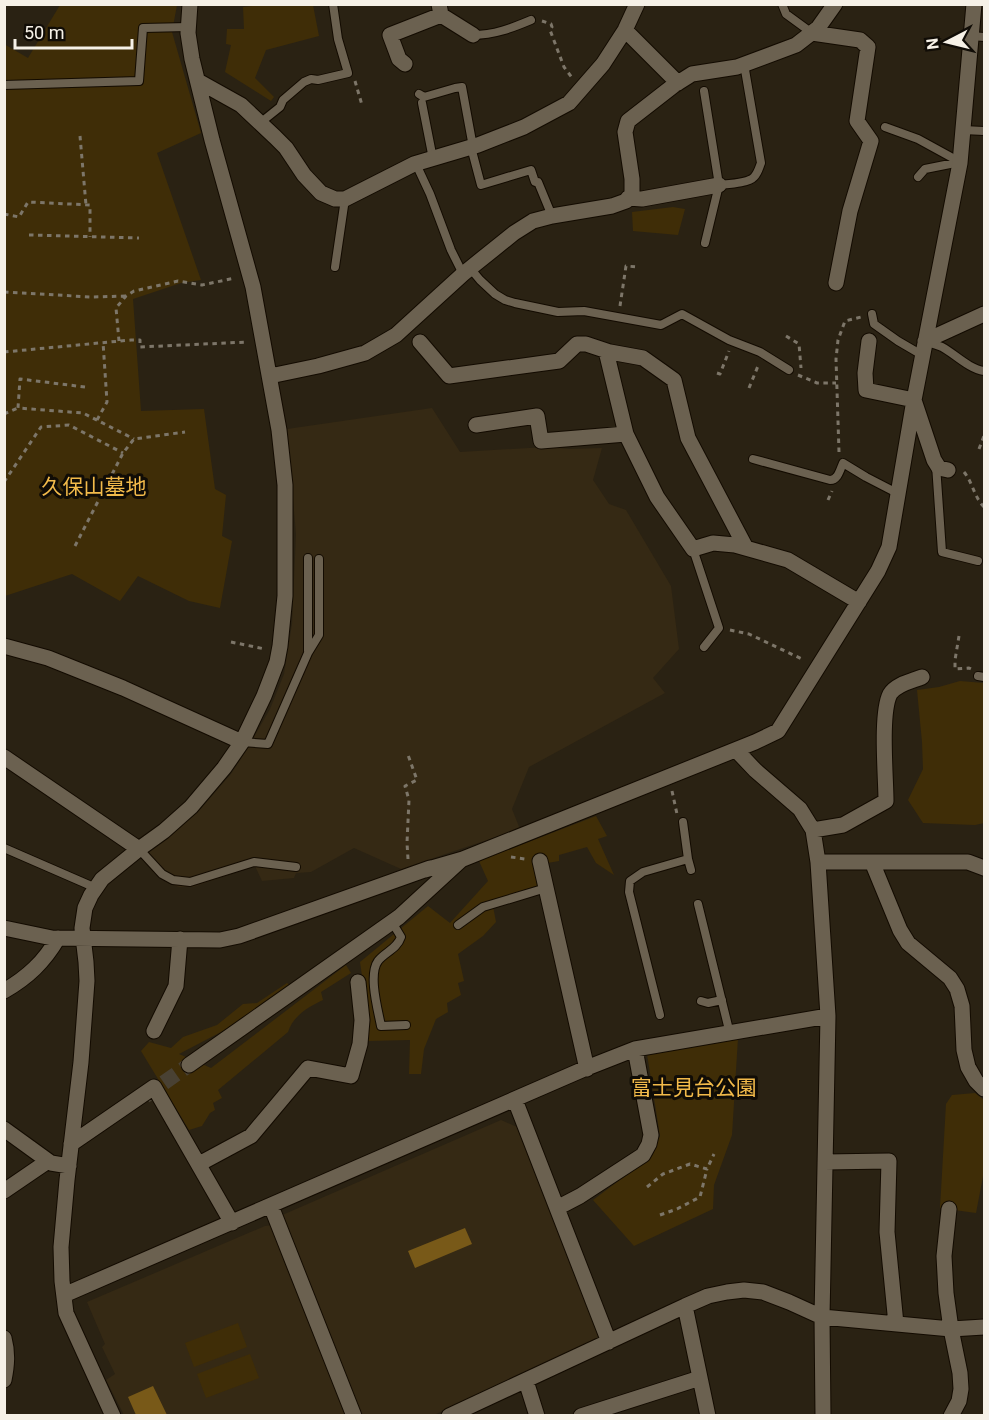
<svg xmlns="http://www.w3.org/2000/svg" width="989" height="1420" font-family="Roboto,'Noto Sans JP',sans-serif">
<rect width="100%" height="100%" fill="#2a2213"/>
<path fill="#352914" d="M432 408 460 452 546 447 570 449 602 448 593 480 609 504 626 510 671 586 679 649 653 678 665 693 529 767 512 809 520 829 401 869 354 848 311 872 296 873 294 878 262 881 255 866 193 887H179L166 882 154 873 142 857 197 813 231 774 246 751 270 709 284 674 292 624 296 534 287 429Z
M501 1120 517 1127 599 1334 595 1341 434 1415H359L280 1216Z
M273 1225 349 1415H124L106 1380 115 1374 102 1347 105 1344 87 1302 265 1226Z"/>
<path fill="#3f2d07" d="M60 5H177L172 32 201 133 157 153 201 280 181 283 133 299 141 411 204 409 215 489 226 495 222 536 232 541 220 608 189 601 138 576 120 601 72 574 5 596 4 44 28 58Z
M259 5H313L319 36 266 50 255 78 274 97 271 101 225 72 231 45 226 44 227 29H244L243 7Z
M673 207 685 209 678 235 633 231 632 212Z
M960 681 984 683V823L975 825 923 823 908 800 923 769 922 742 917 690 939 687Z
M596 816 607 836 598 839 614 875 596 863 587 847 559 855V861L536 865 539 885 492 901 496 922 483 936 458 954 464 981 458 983 461 995 447 1003 448 1012 436 1019 424 1049 421 1074H409L410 1040 367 1041 368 1017 360 962 428 906 450 923 488 881 479 861Z
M346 965 351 973 321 992 323 1000C308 1007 293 1016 288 1032L218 1090 222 1098 213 1103 215 1110 210 1113 202 1126 189 1130 141 1051 149 1042 171 1048 183 1037 217 1025 243 1004 257 1003 287 983 291 986 240 1022 179 1054 211 1068Z
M738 1038 732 1135 714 1185 713 1209 634 1246 593 1200 652 1156 660 1136 647 1054Z
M975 1093 984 1100V1171L976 1213 940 1208 946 1104 952 1095Z
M238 1323 247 1347 194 1367 185 1343Z
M250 1354 259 1378 206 1398 197 1374Z"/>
<path fill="#785918" d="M465 1228 472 1244 415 1268 408 1251Z
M153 1386 167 1415H136L128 1397Z"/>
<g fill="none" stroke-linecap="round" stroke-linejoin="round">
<path stroke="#494133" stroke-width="15" stroke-dasharray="15 8" stroke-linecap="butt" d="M145 1096 189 1065"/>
<defs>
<path id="lane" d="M782 4 786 14 812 33
M473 35C494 35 512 28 531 20
M971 36 984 37
M4 85 139 81 143 28 188 27
M704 91 719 185 705 243
M419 94 424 97 455 88 462 87 473 147
M422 103 433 159
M260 123 280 107 283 100 304 82 311 79 318 80 348 73 338 39 333 4
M885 127 918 139 960 162
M963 130 984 131
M471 147 481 185 531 170 535 182H538L552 216
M416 164 430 194 451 250 463 274
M918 177 925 169 960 162
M719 185C728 184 749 183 754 177 758 173 759 168 761 163L744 64
M335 267 345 199
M470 268 480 280 495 294 505 300 515 303 558 312 584 311 661 325 682 314 729 340 760 352 789 370
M872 314 874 324 898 341 922 355
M928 342C932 344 937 345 942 347 955 354 969 369 984 371
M753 459 830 480C838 480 840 470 843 463L866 477 897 493
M936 465 942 552 978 561
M693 549 719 628 704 647
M308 558V651
M978 676 984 677
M242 742 268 744 308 653 319 635V559
M683 822 688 859
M4 848 96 888
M139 849 162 874 173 880 190 882 254 862 296 867
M698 904 730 1034
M392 922 401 937C397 949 385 952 378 961 368 975 378 1010 381 1026L406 1025
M458 925 483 907 546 888
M701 1001 708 1003 722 1000
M660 1015 629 892 630 881 643 872 688 859 691 870"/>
<path id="street" d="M441 15 473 35
M625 30 678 83
M812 33 860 40 868 47 857 121 871 141 850 211 836 283
M405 64 399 59 390 35 441 15 439 4
M198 81 241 105 275 137 286 148 304 175 321 193 335 199H345L414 164 478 145 524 127 569 103 603 64 625 30 637 4
M628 198 642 199 719 185
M869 341 865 373 866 390 914 400 934 460 939 468 948 470
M925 341 984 314
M420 342 449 376 559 361 577 344H586L610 352 643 358 674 380 688 438 746 548
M606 351 626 434 657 497 693 549 713 543 735 545 788 560 859 602
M270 376 318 366 365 353 396 335 463 274 514 233 533 221 552 216 612 206 626 201 632 194V179L625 132 628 121 673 86 692 74 737 67 796 45 818 28 835 4
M476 425 537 416 541 441 626 434
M4 646 48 658 123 688 242 742
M736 750 755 770 800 809 813 830 818 862 828 1016 822 1317 823 1416
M4 757 139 849
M813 830 843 825 886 801C886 777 880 714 890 694 896 684 912 681 922 677
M540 861 587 1069
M818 862H968L984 868
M872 862 900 930 908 943 950 978 957 989 962 1006 964 1050 968 1067 976 1081 984 1089
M425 870 463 859 755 742 778 731 878 571 889 547 914 400 960 163 974 4
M4 928 52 938 220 940 239 936 430 868
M4 991C28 977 44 962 58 938
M154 1031 176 986 180 939
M189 1065 399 917 460 861
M515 1100 609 1342
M4 1129 51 1163 69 1166
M71 1144 154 1087 232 1223
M825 1162 889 1161 887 1232 896 1324
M199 1164 251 1136 308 1068 351 1076 360 1044 362 1020 358 982
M4 1191 48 1161
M271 1206 354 1416
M557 1208 580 1196 643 1155 649 1144 651 1135 635 1049
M949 1209 944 1256 946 1293 951 1329 960 1373 961 1389 959 1401 951 1416
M64 1295 584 1069 635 1049 828 1016
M685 1306 708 1416
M4 1338C8 1353 7 1365 4 1380
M526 1381 537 1416
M113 1416 66 1313 62 1281 61 1247 67 1180 81 1062 87 981 86 962 82 928 85 908 91 895 102 879 139 849 164 831 191 807 224 768 242 742 264 696 277 662 280 646 285 596V485L279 430 253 287 212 140 192 59 188 33 190 4
M449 1416 685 1306 708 1296 727 1292 744 1290 763 1292 789 1302 822 1317 951 1329 984 1327
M581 1416 700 1378"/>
</defs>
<use href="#lane" stroke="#130b01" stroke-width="10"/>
<use href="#street" stroke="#130b01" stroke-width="17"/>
<path stroke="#7d7669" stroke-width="3" stroke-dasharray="4.5 4.5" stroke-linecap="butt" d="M542 21 551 24 552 27 550 30 564 67 573 79
M355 81 362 105
M80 136 86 205
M4 214 19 217 28 202 90 205V237
M29 235 139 238
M4 292 91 297 126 296
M620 306 626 266 638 267
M786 336 799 344 801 368
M119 341 116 308 126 296 134 291 178 281 202 285 235 278
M4 352 131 340H140V347L248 342
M717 373 720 374 729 351
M798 375 817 383H836
M85 387 20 379 18 408 83 413 134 439
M749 388 758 366H760V365
M4 414 18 408
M97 420 107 402 103 342
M979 449 984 436
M839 452 836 359 838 340 845 321 861 317
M964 472C973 483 974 497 984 507
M4 482 41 427 69 425 123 453
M828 500 832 491
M75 546 123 453 134 439 185 432
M730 630 749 634 804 660
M959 636 955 660V669L969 668 971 669
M231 642 265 649
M672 791 677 814
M511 857 525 859
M408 859 407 843 409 800 405 786 417 780 408 755
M647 1187 663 1174 690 1164 707 1169 714 1154
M660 1215 677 1209 700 1197 707 1169"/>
<use href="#lane" stroke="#6b6150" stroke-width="8"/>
<use href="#street" stroke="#6b6150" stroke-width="15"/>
</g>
<g text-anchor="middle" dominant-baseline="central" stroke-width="6" stroke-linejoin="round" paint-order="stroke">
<g font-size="21" fill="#f2ba4a" stroke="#100c06">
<text x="94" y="487">久保山墓地</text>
<text x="694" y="1088">富士見台公園</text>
</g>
</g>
<rect width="989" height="1420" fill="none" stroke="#f6f1e7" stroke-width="12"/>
<g transform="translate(947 42) rotate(263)" stroke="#100c06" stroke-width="4.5" paint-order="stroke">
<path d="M0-4.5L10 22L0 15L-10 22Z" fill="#f6f1e7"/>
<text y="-9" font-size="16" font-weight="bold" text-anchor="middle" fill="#f6f1e7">N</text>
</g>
<path d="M15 39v9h117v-9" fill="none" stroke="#f6f1e7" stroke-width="3"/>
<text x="24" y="39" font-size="18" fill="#f6f1e7" stroke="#100c06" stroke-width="4.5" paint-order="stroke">50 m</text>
</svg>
